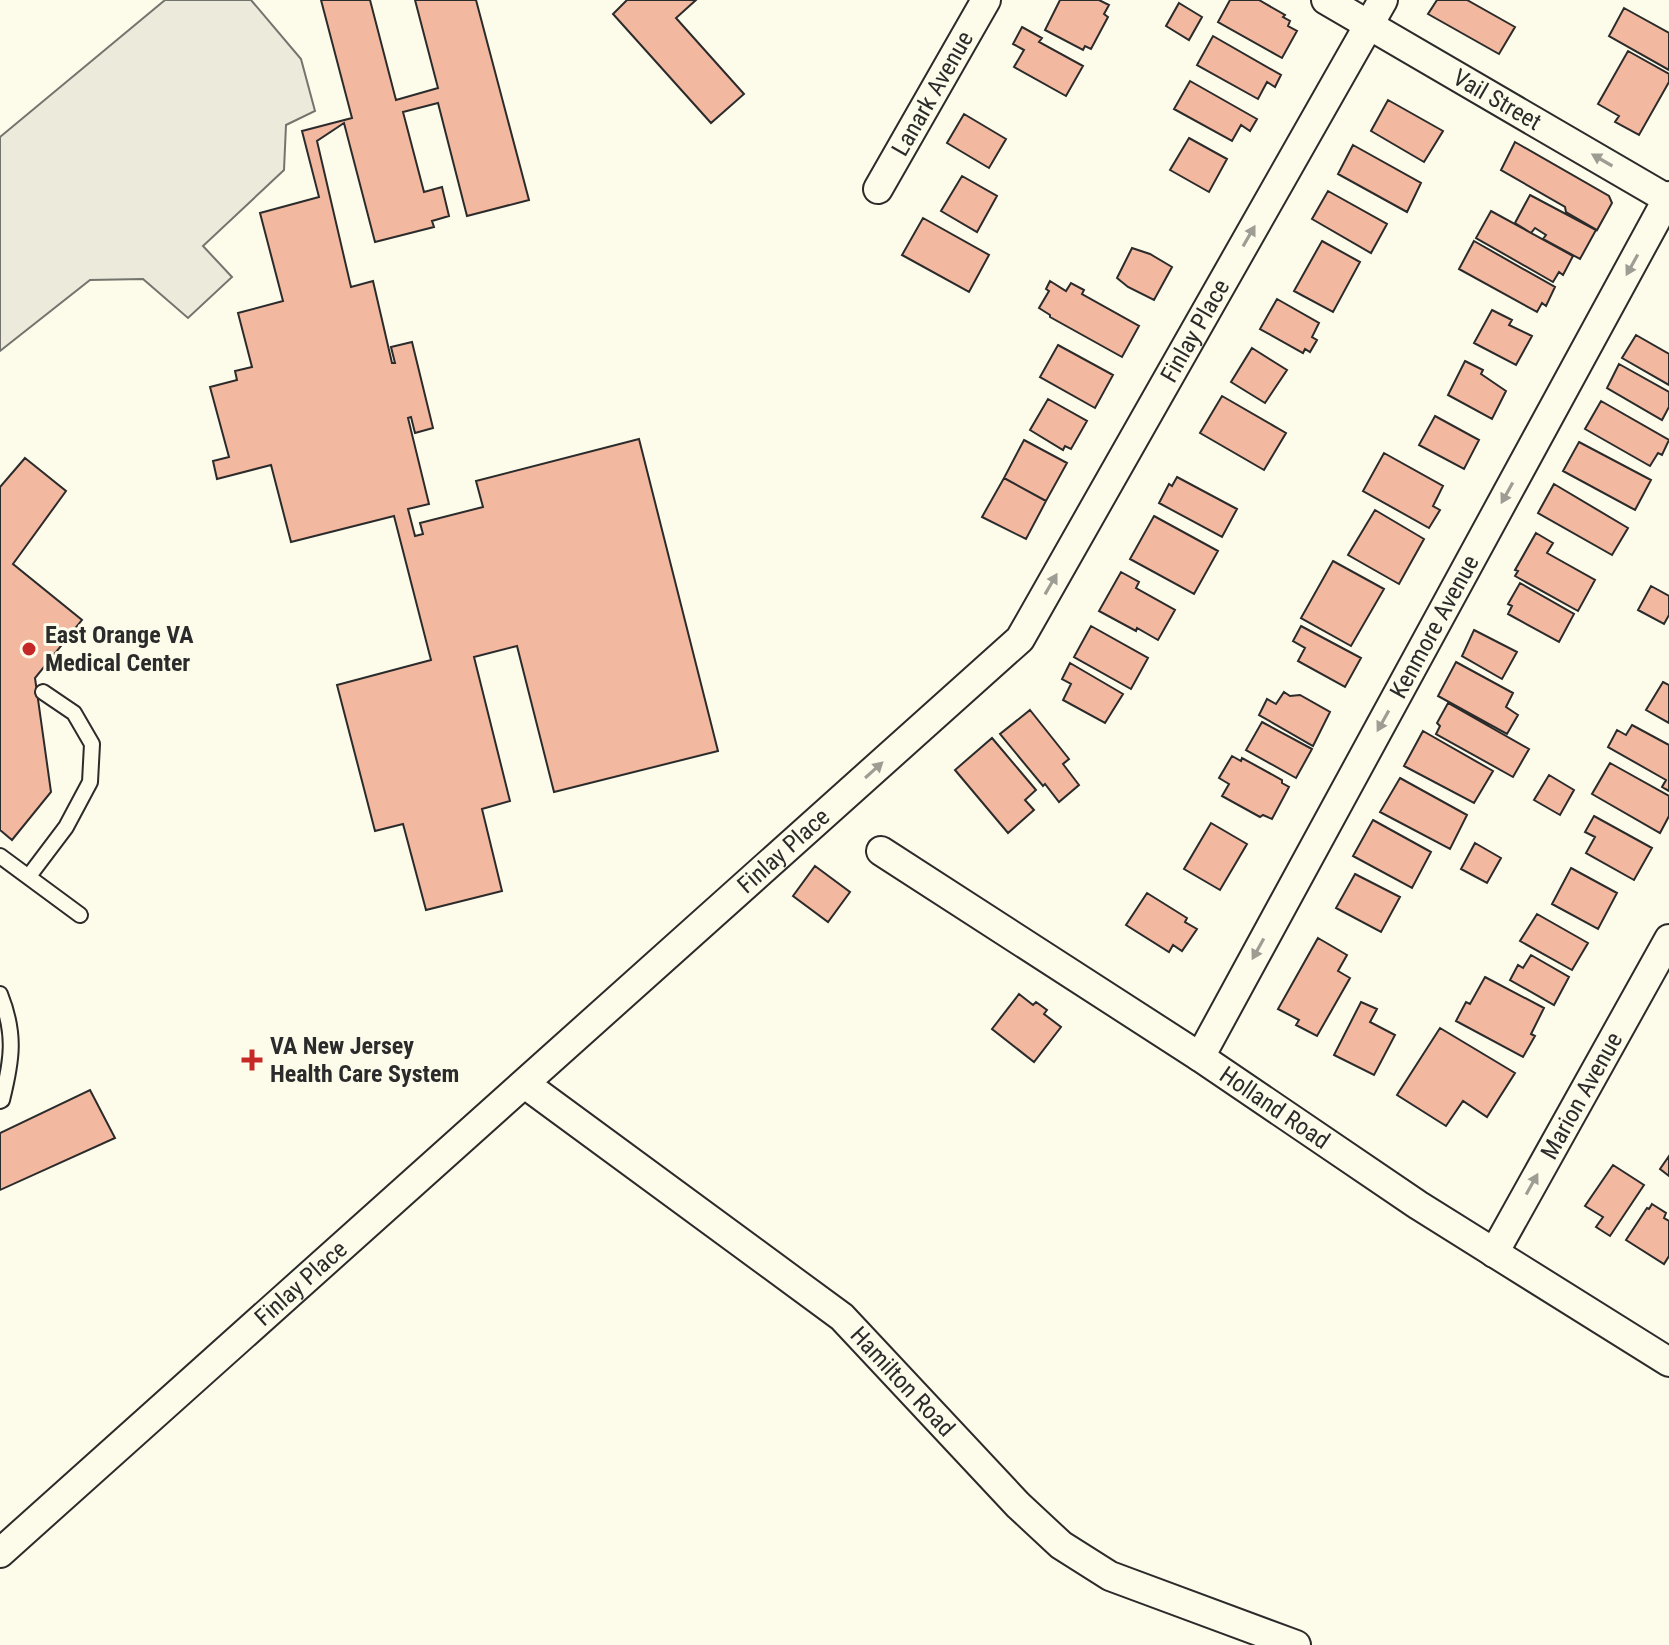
<svg xmlns="http://www.w3.org/2000/svg" width="1669" height="1645" font-family="'Roboto Condensed',sans-serif">
<rect width="100%" height="100%" fill="#fdfbea"/>
<path fill="#eceadb" stroke="#74746e" stroke-width="2" d="M165 0H251L301 59 315 111 286 125 284 170 203 246 232 277 188 318 143 279 90 280 0 351V137Z"/>
<path fill="#f2b8a0" stroke="#2b2b2b" stroke-width="2" d="M321 0H370L396 100 438 88 415 0H476L529 200 467 216 438 103 403 112 424 192 442 187 449 216 432 221 434 227 375 242 344 123 317 141 351 287 373 281 392 363H395L391 347 412 342 433 428 415 433 411 417 408 418 429 504 408 509 415 536 423 534 420 523 483 507 476 481 639 439 718 751 554 792 517 646 474 657 510 801 482 809 502 891 426 910 403 824 375 831 337 685 431 660 394 516 291 542 271 465 217 479 213 461 229 457 210 387 237 380 235 371 252 367 238 313 283 301 260 213 319 197 302 131 352 118Z
M627 0H696L676 18 744 94 711 123 613 14Z
M1060 0H1099L1109 5 1104 14 1108 17 1091 49 1085 46 1083 50 1045 30Z
M1230 0H1259L1285 15 1283 17 1290 21 1288 26 1297 31 1282 58 1218 22Z
M1437 0H1467L1515 27 1499 54 1428 14Z
M1179 3 1202 17 1189 40 1166 26Z
M1624 8 1669 33V70L1609 36Z
M1022 27 1042 38 1039 42 1083 66 1066 96 1014 67 1024 50 1013 44Z
M1213 36 1281 75 1275 87 1267 82 1258 99 1197 65Z
M1628 51 1669 74V82L1639 135 1615 122 1619 116 1598 104Z
M1190 81 1257 119 1250 131 1241 125 1232 141 1174 109Z
M1388 100 1443 131 1424 162 1371 131Z
M964 114 1006 139 989 168 947 143Z
M1189 138 1227 159 1209 192 1170 170Z
M1515 142 1609 196 1612 203 1597 230 1566 212 1565 207 1501 170Z
M1353 145 1421 183 1407 212 1338 174Z
M962 176 997 196 977 232 941 211Z
M1328 191 1387 224 1371 253 1312 219Z
M1530 195 1596 230 1580 259 1543 239 1546 235 1535 228 1531 233 1515 223Z
M1491 211 1573 256 1563 275 1559 272 1553 282 1476 238Z
M923 218 989 255 969 292 902 255Z
M1322 241 1360 262 1333 312 1294 291Z
M1474 241 1555 287 1546 306 1542 303 1537 312 1459 269Z
M1132 248 1150 254 1172 267 1154 300 1128 287 1117 278Z
M1050 281 1066 291 1071 283 1084 290 1082 294 1139 326 1122 357 1050 317V315L1039 308 1049 291 1046 289Z
M1277 299 1319 323 1312 337 1317 340 1310 352 1305 349 1303 353 1260 329Z
M1492 310 1512 320 1509 325 1532 336 1516 365 1474 343Z
M1636 335 1669 354V385L1622 358Z
M1058 345 1113 375 1095 408 1040 377Z
M1252 348 1287 370 1265 403 1231 382Z
M1465 361 1483 370 1481 374 1506 391 1492 419 1448 395Z
M1619 364 1669 392V407L1662 420 1607 388Z
M1222 396 1286 433 1264 470 1200 433Z
M1048 399 1087 421 1071 449 1065 446 1063 450 1030 430Z
M1601 401 1669 440 1662 455 1658 453 1650 466 1585 429Z
M1435 416 1479 440 1464 469 1419 445Z
M1024 440 1067 463 1046 501 1004 478Z
M1579 442 1651 480 1635 510 1563 471Z
M1384 453 1443 486 1433 506 1440 510 1429 528 1363 491Z
M25 458 66 491 13 564 82 620 35 678 51 792 12 840 0 830V487Z
M1177 477 1237 509 1222 537 1159 503 1169 484 1172 486Z
M1004 478 1046 501 1026 539 982 517Z
M1554 484 1628 528 1612 555 1538 513Z
M1375 510 1424 539 1399 584 1348 555Z
M1154 516 1218 551 1194 594 1130 559Z
M1536 533 1553 543 1547 553 1595 580 1578 611 1515 576 1518 571 1515 570Z
M1333 561 1384 589 1351 646 1301 618Z
M1121 572 1139 582 1136 588 1175 610 1158 640 1137 628 1136 631 1099 611Z
M1520 583 1574 614 1559 642 1508 614 1512 606 1508 604Z
M1651 586 1669 596V615L1664 624 1638 610Z
M1091 626 1148 658 1131 689 1074 657Z
M1301 626 1361 658 1345 687 1298 661 1305 648 1293 641Z
M1474 630 1517 652 1502 679 1462 656Z
M1456 662 1513 693 1506 707 1518 715 1507 734 1438 696Z
M1070 663 1123 694 1105 723 1063 700 1071 684 1062 679Z
M1663 682 1669 685V723L1646 710Z
M1284 692 1290 696 1300 695 1330 712 1313 746 1259 715 1267 699 1276 704Z
M1448 703 1529 749 1513 777 1436 734 1440 726 1437 723Z
M1030 710 1069 759 1063 764 1079 785 1059 802 1045 784 1043 786 1000 734Z
M1262 722 1312 749 1296 778 1246 750Z
M1632 725 1669 745V791L1662 787 1666 780 1608 747 1617 730 1626 735Z
M1423 731 1493 771 1474 803 1404 766Z
M992 738 1036 790 1025 800 1034 810 1008 833 955 770Z
M1232 756 1241 761 1242 758 1282 780V783L1289 787 1272 819 1263 815 1260 817 1222 796 1229 784 1219 778Z
M1610 763 1669 796V816L1660 833 1592 794Z
M1549 775 1574 790 1560 815 1534 800Z
M1400 778 1467 815 1450 849 1380 812Z
M1594 816 1652 848 1634 880 1586 853 1595 837 1585 832Z
M1373 820 1431 852 1412 888 1353 856Z
M1211 823 1247 844 1220 890 1184 869Z
M1475 843 1501 858 1487 883 1461 869Z
M815 866 850 892 828 922 793 896Z
M1571 868 1617 893 1598 929 1552 904Z
M1355 874 1400 897 1381 932 1336 908Z
M1147 893 1187 918 1185 922 1197 929 1182 951 1173 945 1169 952 1126 925Z
M1537 914 1588 943 1572 970 1520 941Z
M1318 938 1347 955 1338 971 1350 978 1317 1036 1296 1025 1299 1020 1278 1009Z
M1531 955 1569 977 1554 1005 1510 980 1518 965 1523 968Z
M1485 977 1544 1008 1531 1034 1535 1036 1523 1057 1456 1021 1466 1002 1470 1004Z
M1019 994 1033 1005 1036 1002 1047 1010 1044 1014 1061 1027 1034 1062 992 1029Z
M1361 1002 1377 1009 1370 1022 1395 1035 1374 1075 1334 1055Z
M1440 1028 1515 1073 1487 1117 1463 1101 1446 1126 1397 1095Z
M90 1090 115 1138 0 1190V1133Z
M1669 1156V1176L1660 1169Z
M1613 1165 1644 1185 1610 1236 1596 1227 1603 1217 1585 1206Z
M1652 1204 1666 1213 1664 1218 1669 1221V1256L1664 1264 1626 1240 1647 1208 1649 1209Z"/>
<g fill="none" stroke-linecap="round" stroke-linejoin="round">
<defs>
<path id="service" d="M0 856 80 915
M29 876 66 827 90 782 92 744 74 713 43 692
M0 994C16 1034 12 1060 2 1100L0 1101"/>
<g id="minor">
<path id="s1" d="M1326 0 1669 200"/>
<path id="s2" d="M878 189 986 0"/>
<path id="s3" d="M881 851 1200 1057 1418 1205 1669 1362"/>
<path id="s4" d="M1200 1057 1669 196"/>
<path id="s5" d="M525 1084 842 1317 1018 1505 1061 1545 1110 1576 1296 1645"/>
<path id="s6" d="M1494 1253 1669 939"/>
<path id="s7" d="M0 1553 1020 639 1383 0"/>
</g>
</defs>
<use href="#service" stroke="#2b2b2b" stroke-width="18"/>
<use href="#minor" stroke="#2b2b2b" stroke-width="32"/>
<use href="#service" stroke="#fdfbea" stroke-width="14"/>
<use href="#minor" stroke="#fdfbea" stroke-width="28"/>
</g>
<defs><path id="oneway-solid" d="M-6-.8H1V-3.2L6.5 0L1 3.2V.8H-6Z" transform="scale(2)"/></defs>
<g fill="#9e9d94">
<use href="#oneway-solid" transform="translate(1602 160) rotate(-150)"/>
<use href="#oneway-solid" transform="translate(1249 236) rotate(-60)"/>
<use href="#oneway-solid" transform="translate(1632 265) rotate(119)"/>
<use href="#oneway-solid" transform="translate(1507 493) rotate(119)"/>
<use href="#oneway-solid" transform="translate(1051 584) rotate(-60)"/>
<use href="#oneway-solid" transform="translate(1383 721) rotate(119)"/>
<use href="#oneway-solid" transform="translate(874 770) rotate(-42)"/>
<use href="#oneway-solid" transform="translate(1258 949) rotate(119)"/>
<use href="#oneway-solid" transform="translate(1532 1184) rotate(-61)"/>
</g>
<g fill="#c62828" stroke="#fdfbea" stroke-width="3">
<circle cx="29" cy="649" r="8"/>
<path d="M248 1048h8v8h8v8h-8v8h-8v-8h-8v-8h8z"/>
</g>
<g text-anchor="middle" dominant-baseline="central" stroke-width="6" stroke-linejoin="round" paint-order="stroke">
<g font-size="24" fill="#2b2b2b" stroke="#fdfbea">
<text stroke="none"><textPath href="#s2" startOffset="110">Lanark Avenue</textPath></text>
<text stroke="none"><textPath href="#s1" startOffset="198">Vail Street</textPath></text>
<text stroke="none"><textPath href="#s7" startOffset="1724">Finlay Place</textPath></text>
<text stroke="none"><textPath href="#s4" startOffset="490">Kenmore Avenue</textPath></text>
<text stroke="none"><textPath href="#s7" startOffset="1052">Finlay Place</textPath></text>
<text stroke="none"><textPath href="#s6" startOffset="180">Marion Avenue</textPath></text>
<text stroke="none"><textPath href="#s3" startOffset="470">Holland Road</textPath></text>
<text stroke="none"><textPath href="#s7" startOffset="404">Finlay Place</textPath></text>
<text stroke="none"><textPath href="#s5" startOffset="482">Hamilton Road</textPath></text>
</g>
<g font-size="24" font-weight="bold" fill="#2b2b2b" stroke="#fdfbea" text-anchor="start">
<text x="45" y="635">East Orange VA<tspan x="45" dy="28">Medical Center</tspan></text>
<text x="270" y="1046">VA New Jersey<tspan x="270" dy="28">Health Care System</tspan></text>
</g>
</g>
</svg>
